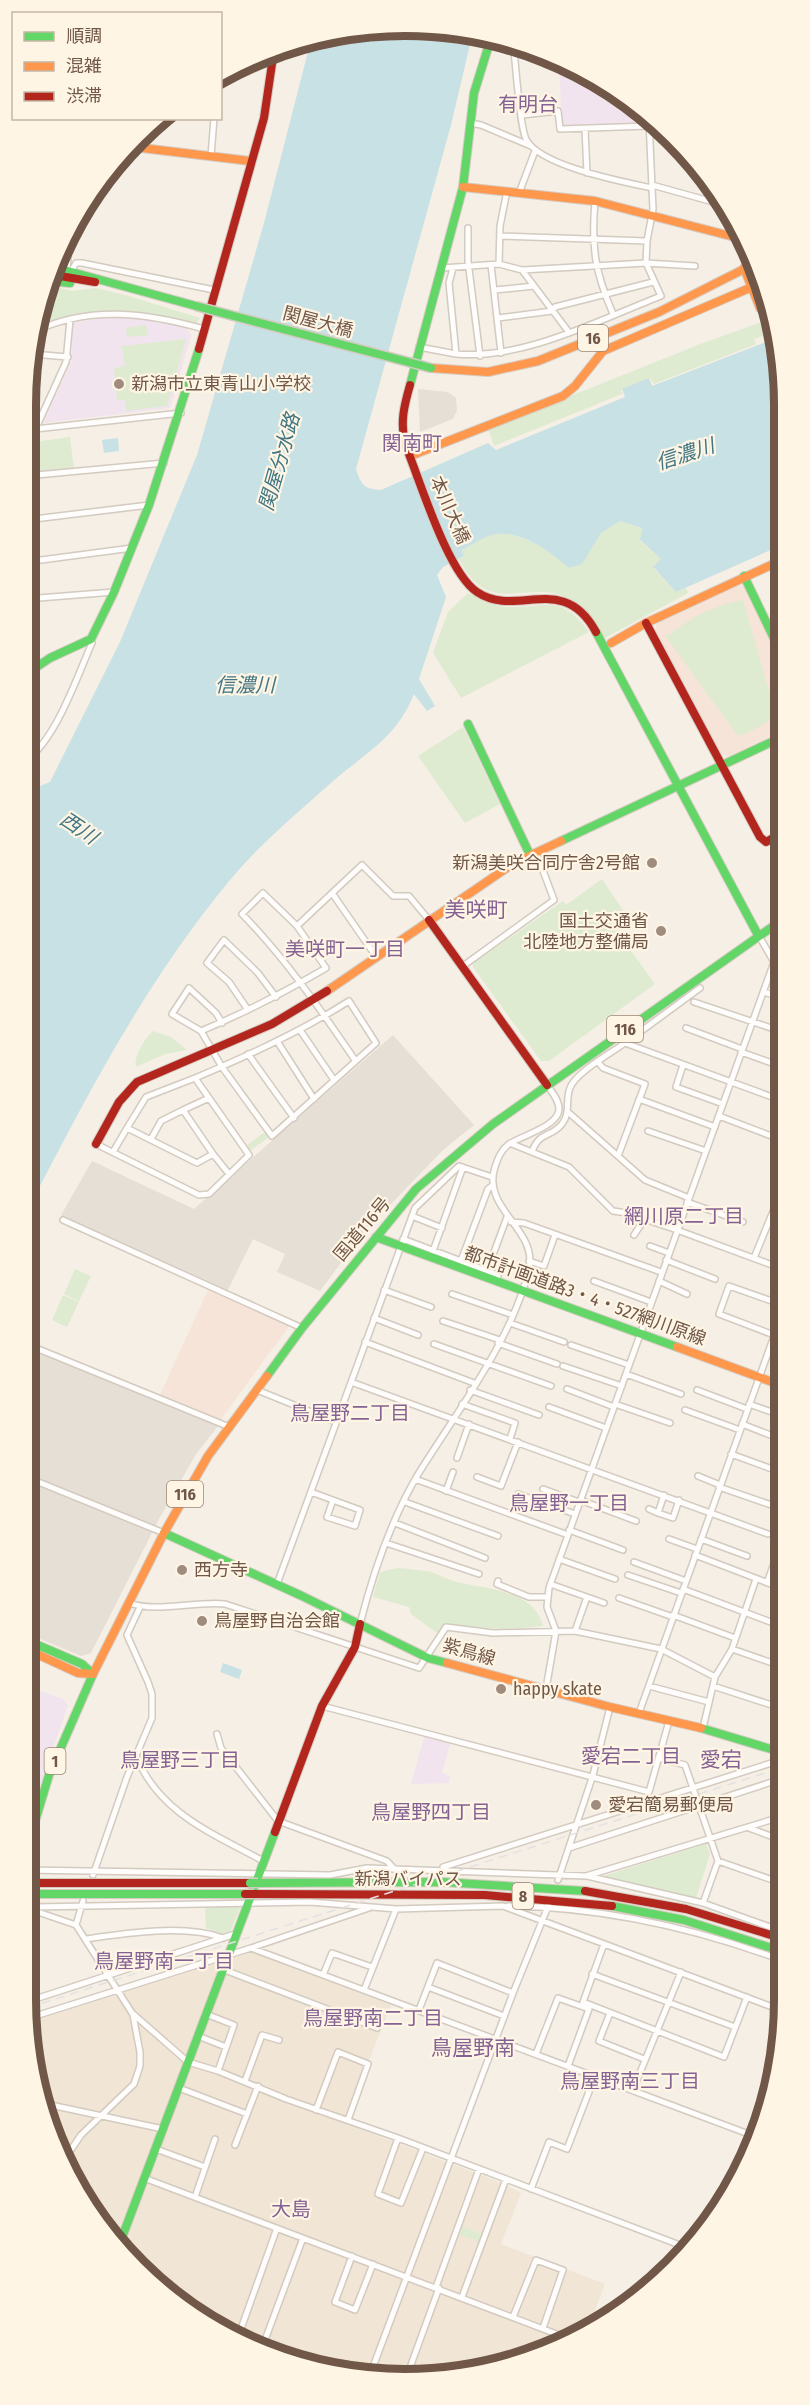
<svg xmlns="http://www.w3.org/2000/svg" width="810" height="2405" font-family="'Fira Sans Condensed','Noto Sans JP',sans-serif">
<rect width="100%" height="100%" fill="#f5efe5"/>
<path fill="#f1e5d5" d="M253 1952 391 2005 344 2123 502 2183 521 2193 501 2244 605 2284 588 2328 570 2336 560 2332 556 2342 503 2367 356 2376 237 2340 120 2250 54 2145 30 2022Z"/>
<path fill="#f6e4d8" d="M737 585 744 586 782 667V731L728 757 721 754 655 630 657 622Z
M208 1290 290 1325 221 1419 160 1395Z"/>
<path fill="#e6dfd6" d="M418 389 448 392 456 398 457 410 453 419 420 432Z
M393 1035 474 1125 443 1150 364 1232 320 1291 277 1272 285 1254 253 1239 228 1290 61 1215 92 1161 194 1209Z
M26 1345 218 1426 196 1454 159 1519 91 1653 81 1656 26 1633Z"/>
<path fill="#f1e4ef" d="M559 61 595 77 644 117 645 123 643 125 562 126Z
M134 317 187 328 191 336 170 408 43 423 72 360V323L101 318Z
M26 1686 63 1699 68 1705 26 1827Z
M425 1734 451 1740 442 1773 450 1776 449 1783 411 1784Z"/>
<path fill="#dfebd0" d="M49 285 71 291 96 288 125 295 200 318 195 326 167 318 101 313 35 329 38 307Z
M770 319 774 332 754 339 756 344 654 384 650 378 621 390 622 394 494 446 488 429 703 343Z
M146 325 148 335 127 337 126 328Z
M186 339 167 406 126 411 125 400 117 401 114 368 125 366 122 346Z
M70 437 74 470 26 475V459L34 442Z
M620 521 642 528 640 541 661 559 653 568 676 592 686 588 688 593 605 638C597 627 590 614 579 605 535 570 492 625 459 559L464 556 462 550C472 545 486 535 497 534 524 532 550 552 570 568L582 563 601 533Z
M468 593C481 600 492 607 507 607 546 608 561 593 589 632L461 698 433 653 448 612Z
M743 600 776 716 750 732 738 736 666 637C689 618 714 605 743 600Z
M463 727 500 804 465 823 418 756Z
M602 879 625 913 611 923 655 984 549 1061H541L473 967V963L563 901 566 905Z
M153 1031 171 1037 187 1050 165 1054 136 1067C133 1057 145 1038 153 1031Z
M265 1132 269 1137 250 1151 246 1146Z
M75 1269 91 1276 79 1301 64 1294Z
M63 1295 79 1302 67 1327 52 1320Z
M398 1568C409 1569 421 1570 431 1572 440 1575 448 1580 457 1582 486 1589 535 1590 543 1626 510 1630 480 1629 447 1624L437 1633 411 1614 409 1607 373 1597 380 1572Z
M26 1764 39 1771 26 1813Z
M706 1844 710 1854 696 1898 606 1877V1875Z
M205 1906H241L230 1932 224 1934 206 1928Z
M461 2226 482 2234 479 2242 458 2234Z"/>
<path fill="#c8e1e4" d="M355 29 472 36 451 125 356 469C361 485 364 489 381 490L488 443 496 450 625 397 622 389 649 378 652 386 776 338 781 356 782 545 676 592 653 567 661 559 640 540 642 528 620 521 601 533 582 564 569 568C550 552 525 532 497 534 486 535 472 545 462 550L464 556 443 567 437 575 446 597 419 679 435 706 427 711 414 694C396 739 366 752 332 782 297 813 260 844 230 880 146 981 86 1097 26 1213V825C30 812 26 794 26 778L40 786 50 782 120 642 197 455 264 223 310 44Z
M118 438 119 451 104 453 102 440Z
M223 1663 242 1670 239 1679 220 1672Z"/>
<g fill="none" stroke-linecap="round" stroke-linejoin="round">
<defs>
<path id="street" d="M513 43C516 62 519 125 526 139 539 166 624 182 652 188
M522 115 558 111 560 129 649 126
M470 123 481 125 531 146
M585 129 587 173
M211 156 214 118
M652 185 724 205
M519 193 535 151
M595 201C591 247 595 272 613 314
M468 228V261L480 356
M500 236 647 241
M499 264 500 226 507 191
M491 265 501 353
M442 268 499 264 522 270 646 263 695 266
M453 268 449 283 456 354C523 360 599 320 661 296L646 263 647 241 653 209 649 121
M67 270 69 244
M522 270 568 331
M71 271 76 263H82L214 290
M495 290 534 286
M498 318 552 311 555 307 653 282
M35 331C91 305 147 313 204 329
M419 347 456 354
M32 354 68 357
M26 430 181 413
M26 450 66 362 70 320
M26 476 164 463
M26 520 149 505
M26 562 132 548
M26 599 114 592
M26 761C57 737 76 679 92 643L91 639
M332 893 377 958
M297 926 362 865 393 896H409L429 920
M463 966 554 900 536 852
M764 992 783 998
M694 1002 783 1032
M248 1010 229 982 207 963 224 940 258 973 276 997
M686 1028 742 1049
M300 1030 334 1080
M201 1031C244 1013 285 992 326 968L297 926 263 893 242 914C286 959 320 1009 355 1060
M277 1041 314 1099
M625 1043 700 988
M741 1052 783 1067
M248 1054 294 1118
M598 1062 603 1068 645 1084 618 1156
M683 1065 676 1087 723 1104
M195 1078C248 1056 300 1032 349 1001L376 1043 272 1136 222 1067 201 1031 172 1014 189 988 216 1013 222 1023
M639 1099 715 1127
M568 1112 645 1180 689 1198
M719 1116 774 1137
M127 1128 146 1097 195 1078 209 1098 183 1110
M648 1131 706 1151
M151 1139 161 1121 183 1110 213 1154
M96 1144 199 1195 209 1194 249 1155 209 1098
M512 1144 569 1167 613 1211 627 1213 677 1230 783 1269
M113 1152 127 1128 197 1163 213 1154 229 1174
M532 1152C539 1131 551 1138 562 1124 571 1113 565 1100 570 1088 575 1073 611 1053 625 1043L783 1101
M780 1169 783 1170
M687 1202 743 1222
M412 1216 442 1228
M63 1220 302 1328
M511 1222 524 1223 661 1272
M768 1223 783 1228
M634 1235 644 1220
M403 1239 498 1275 497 1281
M650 1246 669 1253
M433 1251 463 1167
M754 1258 783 1187
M666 1260 715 1279
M461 1261 488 1189 493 1185
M529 1261 544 1266 555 1235
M487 1271 507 1217
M594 1281 651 1302
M659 1281 687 1294
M384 1290 431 1307
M452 1294 513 1315
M374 1318 418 1335
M443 1321 500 1340
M510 1323 564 1342
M774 1335 719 1314 729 1286 783 1305
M365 1342 474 1383
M498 1343 557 1364
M26 1344 227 1426
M434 1344 551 1386
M571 1345 629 1365
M770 1347 783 1352
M563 1366 622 1386
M626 1374 681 1394
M351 1382 768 1534
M567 1389 614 1407
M257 1390 336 1422
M470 1390 539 1415
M697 1390 747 1409
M462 1404 515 1423 510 1439
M615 1404 670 1423
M749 1404 783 1416
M549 1407 606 1428
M685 1410 740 1430
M742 1424 783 1440
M731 1454 783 1473
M457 1458 469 1424
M698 1476 720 1485
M26 1477 164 1533
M477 1477 501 1486 518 1442
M415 1479 568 1535
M719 1487 780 1508
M543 1489 579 1502
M446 1491 453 1472
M311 1492 360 1510 355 1526 327 1517 333 1500
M518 1494 575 1514
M664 1495 658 1513 673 1518 679 1500
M580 1500 636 1521
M405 1502 498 1536
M649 1509 658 1513
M395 1523 485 1558
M776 1523 784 1525
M569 1530 623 1550
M669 1539 697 1549
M701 1539 747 1556
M386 1543 479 1574
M695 1555 784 1589
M559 1559 615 1579
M634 1562 686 1581
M628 1575 681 1593
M498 1581 497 1584 529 1597H547
M767 1583 780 1546 784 1547
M277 1584 415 1208 459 1166 492 1177
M550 1584 604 1603
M683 1589 784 1627
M619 1598 673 1617
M129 1603C158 1613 194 1601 225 1604L419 1668 446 1627 493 1633 575 1631 661 1649 715 1677
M673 1615 735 1638
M360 1624C373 1573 390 1522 417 1476 455 1414 512 1341 529 1269 538 1229 481 1209 495 1167 498 1158 501 1150 509 1144 521 1136 559 1126 559 1109 559 1100 552 1092 547 1085
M575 1631 587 1597
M732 1649 784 1667
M649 1686 709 1702
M713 1686 784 1709
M546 1689 556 1631 547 1607 549 1588 774 962 759 936
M322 1706 649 1792 669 1721
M639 1713 783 1311
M703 1728 715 1677 732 1649 756 1579
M217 1734 221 1748 278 1821 387 1861 394 1869
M136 1756C159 1813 212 1833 263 1861
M658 1758 685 1765 718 1861 703 1903
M749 1828 784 1841
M569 1848 784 1778
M718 1861 784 1884
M443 1867 784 1759
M26 1870 330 1875 367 1868 586 1876 784 1816
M93 1875 127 1777 152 1718V1694L148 1682 127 1635 140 1607
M587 1876 703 1903 784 1932
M558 1880 593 1775 610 1707
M508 1906C603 1907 695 1928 784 1961
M26 1908 76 1925 132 2013 188 2062 218 2071 286 2099 398 2138 685 2247
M31 1910 35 1907 310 1902 396 1909 503 1906 783 2011
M76 1925 83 1901
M86 1939C126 1933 185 1924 223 1938
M604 1944 583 2002 724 2057 747 1997
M251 1948 369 1908
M222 1969 377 2028
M592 1974 735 2027
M323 1975 332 1953 372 1967
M428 1987 504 2016
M364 1990 396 1909
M26 2002 235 1934
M419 2010 437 1963 513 1993
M610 2013 599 2041 644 2059
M206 2014 234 2025 218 2071
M29 2018 251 1948 754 2136
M198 2036 226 2047
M536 2054 558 1998 589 2009 568 2066
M245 2081 262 2035 279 2040
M179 2088 247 2114
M633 2090 681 1972
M46 2104 163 2129
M316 2110 338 2052 368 2064 348 2120
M762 2120 773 2090
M398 2138 378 2194 401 2203 423 2148
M235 2145 258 2086
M156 2149 205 2167
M64 2160 81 2135 134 2084 140 2066V2052L133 2015
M144 2178 567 2338
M531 2189 549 2142 567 2149 595 2076
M195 2197 215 2139
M352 2256 335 2302 355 2310 373 2264
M436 2287 479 2169
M462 2297 506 2179
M513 2317 536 2260 563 2270 543 2328
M237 2340 277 2228
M262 2348 303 2238
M408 2373 439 2288
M370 2375 513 1993 549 1904"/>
<path id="fast" d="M57 268 196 306
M51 281 70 283
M410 385 463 187 474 93 491 38
M744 576 782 655
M596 632 758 935
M26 674 50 658 91 639 114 592 149 505 199 349
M468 724 530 855
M561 841 782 737
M376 1237 677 1347
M267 1376 302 1328 416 1189 493 1124 782 920
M164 1533 302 1596 428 1658 447 1663
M26 1640 82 1664 93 1674
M701 1728 784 1753
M26 1851 49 1775 93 1674
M258 1883 442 1882 585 1891
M26 1894H245
M612 1906 684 1920 784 1952
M118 2248 275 1832"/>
<path id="slow" d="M134 147 250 161
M463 187 595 201 746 240
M744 268 760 308 769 315
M431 368 488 372 538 361 659 312 754 264
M410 456 563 396 575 386 603 351 752 287
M611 643 646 623 782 560
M327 991 514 863 561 841
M677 1347 783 1386
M26 1649 78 1673 93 1674
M447 1663 610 1707 701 1728
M93 1674 164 1533 208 1456 267 1376"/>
<path id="jam" d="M54 275 95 282
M199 349 264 118 273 57
M410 385C404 406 400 422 405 444 420 480 447 572 477 592 517 619 563 571 596 632
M646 623 760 837 766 842 782 833
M429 920 547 1085
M96 1144 119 1102 137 1082 272 1024 327 991
M275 1832 322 1706 355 1647 360 1624
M26 1883H250
M585 1891 686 1909 784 1939
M254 1894 485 1895 612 1906"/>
</defs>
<use href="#street" stroke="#d3cac0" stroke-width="8"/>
<use href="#fast" stroke="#d5cbc2" stroke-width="10"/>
<use href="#slow" stroke="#d5cbc2" stroke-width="10"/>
<use href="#jam" stroke="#d5cbc2" stroke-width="10"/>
<use href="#street" stroke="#fefdfb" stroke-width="5"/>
<use href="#fast" stroke="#63d668" stroke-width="8"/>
<use href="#slow" stroke="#ff974d" stroke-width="8"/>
<use href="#jam" stroke="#b3261e" stroke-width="8"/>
<path stroke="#e3e1e2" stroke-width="1.5" stroke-dasharray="9 6" stroke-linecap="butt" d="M27 2008 784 1767"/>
<defs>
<path id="fast-bridge" d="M196 306 431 368
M250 1883H258"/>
<path id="jam-bridge" d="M245 1894H254"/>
</defs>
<use href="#fast-bridge" stroke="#d4cbc3" stroke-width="11" stroke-linecap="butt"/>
<use href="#jam-bridge" stroke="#d4cbc3" stroke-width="11" stroke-linecap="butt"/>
<use href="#fast-bridge" stroke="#63d668" stroke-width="8"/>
<use href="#jam-bridge" stroke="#b3261e" stroke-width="8"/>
</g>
<g fill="#9f8c7e" stroke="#fff5e4" stroke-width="2">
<circle cx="119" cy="384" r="6"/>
<circle cx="652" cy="863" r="6"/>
<circle cx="661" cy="931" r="6"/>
<circle cx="182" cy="1570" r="6"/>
<circle cx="202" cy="1621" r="6"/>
<circle cx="501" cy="1689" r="6"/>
<circle cx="596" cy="1805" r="6"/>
</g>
<g text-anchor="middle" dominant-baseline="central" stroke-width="4.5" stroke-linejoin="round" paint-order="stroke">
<g fill="#fff5e4" stroke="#9c8676" stroke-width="1.5">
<rect x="578" y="325" width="30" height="26" rx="4.5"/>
<rect x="607" y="1016" width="36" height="26" rx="4.5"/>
<rect x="167" y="1481" width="36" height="26" rx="4.5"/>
<rect x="44.5" y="1748" width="21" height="26" rx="4.5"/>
<rect x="512.5" y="1883" width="21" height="26" rx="4.5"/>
</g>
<g font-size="16" font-weight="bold" fill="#715747">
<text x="593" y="338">16</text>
<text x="625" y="1029">116</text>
<text x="185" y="1494">116</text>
<text x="55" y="1761">1</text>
<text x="523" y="1896">8</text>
</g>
<g font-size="18" fill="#715747" stroke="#fff5e4">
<text transform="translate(318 322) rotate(15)">関屋大橋</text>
<text transform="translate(450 510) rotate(66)">本川大橋</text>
<text transform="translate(362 1229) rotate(-50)">国道116号</text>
<text transform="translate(585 1296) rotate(20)">都市計画道路3・4・527網川原線</text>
<text transform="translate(469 1652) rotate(16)">紫鳥線</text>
<text x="408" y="1879">新潟バイパス</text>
</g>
<g font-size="18" fill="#715747" stroke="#fff5e4" text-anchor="start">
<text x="131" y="384">新潟市立東青山小学校</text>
<text x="640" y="863" text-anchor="end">新潟美咲合同庁舎2号館</text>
<text x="649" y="921" text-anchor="end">国土交通省<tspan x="649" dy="21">北陸地方整備局</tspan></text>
<text x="194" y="1570">西方寺</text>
<text x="214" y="1621">鳥屋野自治会館</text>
<text x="513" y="1689">happy skate</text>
<text x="608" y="1805">愛宕簡易郵便局</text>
</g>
<g font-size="20" fill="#856294" stroke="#fff5e4">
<text x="528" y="104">有明台</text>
<text x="412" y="443">関南町</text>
<text x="345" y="949">美咲町一丁目</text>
<text x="684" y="1216">網川原二丁目</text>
<text x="350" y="1413">鳥屋野二丁目</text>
<text x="569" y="1503">鳥屋野一丁目</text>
<text x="631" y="1756">愛宕二丁目</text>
<text x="180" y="1760">鳥屋野三丁目</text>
<text x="431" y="1812">鳥屋野四丁目</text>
<text x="164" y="1961">鳥屋野南一丁目</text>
<text x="373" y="2018">鳥屋野南二丁目</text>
<text x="630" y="2081">鳥屋野南三丁目</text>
<text x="291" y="2209">大島</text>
</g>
<g font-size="20" font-style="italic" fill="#417785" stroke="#fff5e4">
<text transform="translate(685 454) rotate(-18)">信濃川</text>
<text transform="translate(279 462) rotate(-74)">関屋分水路</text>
<text x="245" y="685">信濃川</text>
<text transform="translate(79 828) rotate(34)">西川</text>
</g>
<g font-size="21" fill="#856294" stroke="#fff5e4">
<text x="476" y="910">美咲町</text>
<text x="721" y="1760">愛宕</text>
<text x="473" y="2048">鳥屋野南</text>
</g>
</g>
<path d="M0 0H810V2405H0ZM405 36H405A369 369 0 0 1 774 405V2000A369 369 0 0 1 405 2369H405A369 369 0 0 1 36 2000V405A369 369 0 0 1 405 36Z" fill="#fff5e4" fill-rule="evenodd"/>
<path fill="none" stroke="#715747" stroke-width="8" d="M405 36H405A369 369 0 0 1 774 405V2000A369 369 0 0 1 405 2369H405A369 369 0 0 1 36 2000V405A369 369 0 0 1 405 36Z"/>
<rect x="12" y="12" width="210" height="108" fill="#fff5e4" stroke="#c6b6a5" stroke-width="1.5"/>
<rect x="24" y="32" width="30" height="9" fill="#63d668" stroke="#c6b6a5" stroke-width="1.5"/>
<text x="66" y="42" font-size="18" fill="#715747">順調</text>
<rect x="24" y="62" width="30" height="9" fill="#ff974d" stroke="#c6b6a5" stroke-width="1.5"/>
<text x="66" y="72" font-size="18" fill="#715747">混雑</text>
<rect x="24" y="92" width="30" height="9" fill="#b3261e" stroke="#c6b6a5" stroke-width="1.5"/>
<text x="66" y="102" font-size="18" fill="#715747">渋滞</text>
</svg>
